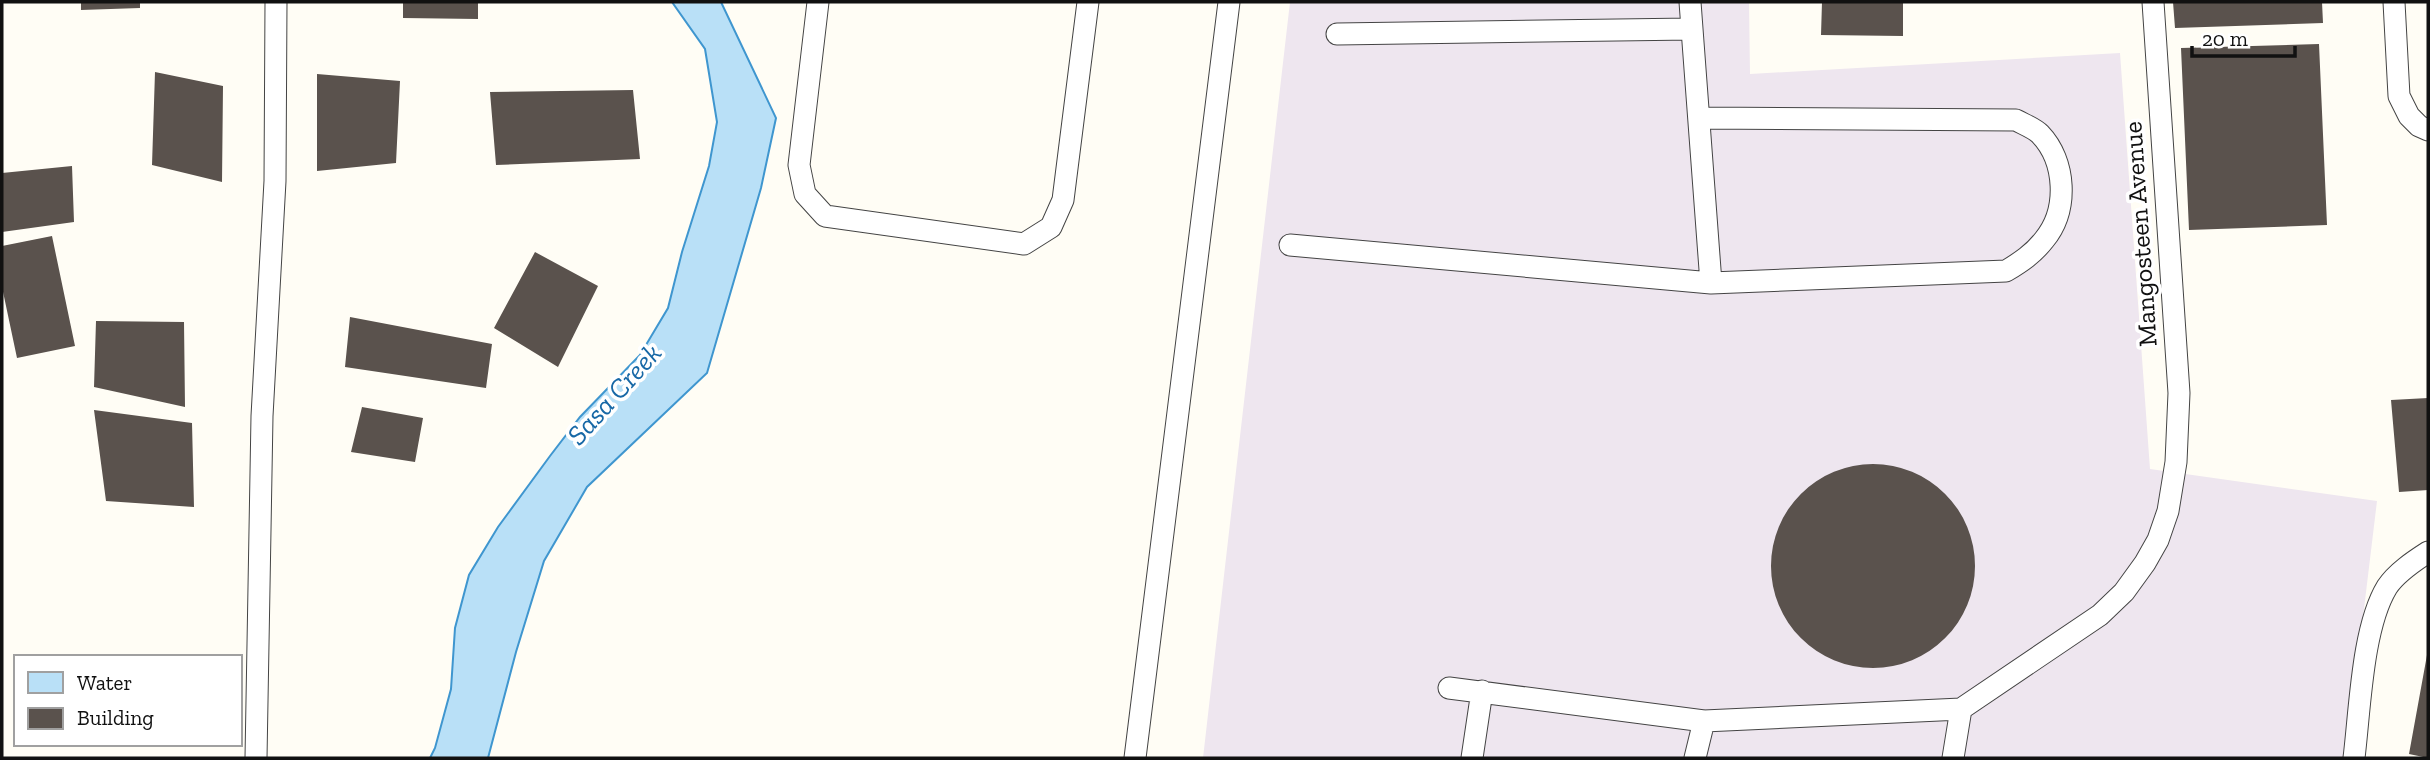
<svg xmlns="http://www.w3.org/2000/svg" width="2430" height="760" font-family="'Zilla Slab',serif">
<rect width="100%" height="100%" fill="#fffdf5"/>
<path fill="#eee6ef" d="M1290 2H1749L1750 74 2120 53 2150 469 2377 501 2346 758H1203Z"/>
<path fill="#b9e0f7" stroke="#3f96cf" stroke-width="2" d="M672 2H721L776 118 761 188 707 373 587 487 544 561 516 652 488 758H430L435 748 451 689 455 628 469 575 498 527 550 456 580 417 640 355 668 308 682 252 709 166 717 122 705 49Z"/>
<path fill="#5a524d" d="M81 2H140V8L81 10Z
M403 2H478V19L403 18Z
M1822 2H1903V36L1821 35Z
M2173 2H2322L2323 23 2175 28Z
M2319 44 2327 225 2189 230 2181 48Z
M155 72 223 86 222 182 152 165Z
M317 74 400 81 396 163 317 171Z
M633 90 640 159 496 165 490 92Z
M72 166 74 222 2 232V173Z
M52 236 75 346 17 358 2 287V246Z
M535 252 598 286 558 367 494 328Z
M350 317 492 344 486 388 345 367Z
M96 321 184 322 185 407 94 387Z
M2428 398V490L2399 492 2391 400Z
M362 407 423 418 415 462 351 452Z
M94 410 192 423 194 507 106 501Z
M1771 566a102 102 0 1 1 204 0a102 102 0 1 1-204 0Z
M2427 655H2428V758L2409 754Z"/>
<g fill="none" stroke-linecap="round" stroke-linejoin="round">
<defs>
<path id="lane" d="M818 2 799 165 805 194 825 216 1024 244 1051 227 1063 200 1088 2
M1690 2 1711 283
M2394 2 2399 96 2409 116 2419 126 2428 130
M1337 34 1691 29
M1290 245 1711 283 2006 271C2021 262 2033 254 2044 240 2069 210 2066 161 2040 134 2034 128 2023 124 2016 120L1699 118
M1449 688 1704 721 1961 709 2100 615 2124 592 2145 563 2158 540 2168 511 2176 462 2179 393 2153 2
M256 758 262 416 275 181 276 2
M1135 758 1229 2
M1472 758 1482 691
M1695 758 1704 721
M1953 758 1961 709
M2354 758C2360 710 2362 628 2387 587 2396 573 2414 561 2428 552"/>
</defs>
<use href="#lane" stroke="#444" stroke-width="23"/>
<use href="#lane" stroke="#fff" stroke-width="21"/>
</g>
<g text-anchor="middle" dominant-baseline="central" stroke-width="7" stroke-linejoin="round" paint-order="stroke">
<g font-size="26" fill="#111" stroke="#fff">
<text transform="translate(2140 234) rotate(-94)">Mangosteen Avenue</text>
</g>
<g font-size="28" font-style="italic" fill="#1768a6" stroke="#fff">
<text transform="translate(614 394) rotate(-48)">Sasa Creek</text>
</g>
</g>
<rect width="2430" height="760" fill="none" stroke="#111111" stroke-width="7"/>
<rect x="14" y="655" width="228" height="91" fill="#ffffff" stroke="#a0a0a0" stroke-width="2"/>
<rect x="28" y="672" width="35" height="21" fill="#b9e0f7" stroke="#a0a0a0" stroke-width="2"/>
<text x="77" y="690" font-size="21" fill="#111111">Water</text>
<rect x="28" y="708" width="35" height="21" fill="#5a524d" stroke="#a0a0a0" stroke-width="2"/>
<text x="77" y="725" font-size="21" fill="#111111">Building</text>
<path d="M2192 46v10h103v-10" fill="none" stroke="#111111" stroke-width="3.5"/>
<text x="2202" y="46" font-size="21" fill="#111111" stroke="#ffffff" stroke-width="5" paint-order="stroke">20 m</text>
</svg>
